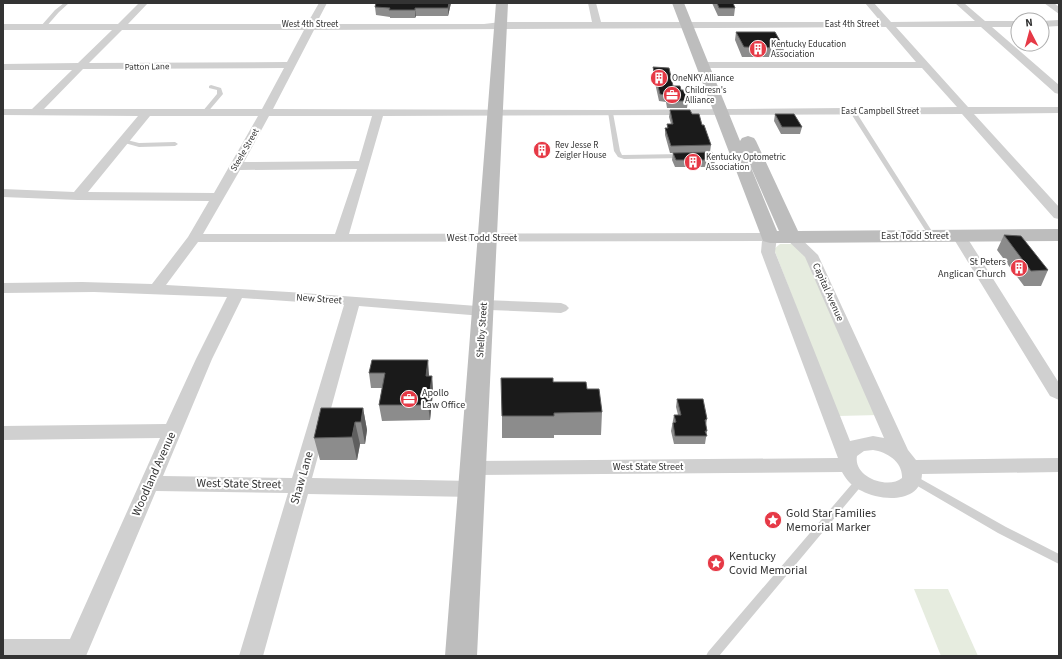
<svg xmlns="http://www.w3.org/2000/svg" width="1062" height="659" font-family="'Source Sans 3',sans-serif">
<rect width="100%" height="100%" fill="#fff"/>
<path fill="#e6ecdf" d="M780 244H792L803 249 879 415 838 416 774 249Z
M914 589H948L978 656H941Z"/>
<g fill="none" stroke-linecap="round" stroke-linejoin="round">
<path fill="#d0d0d0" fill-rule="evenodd" d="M64 3H69L59 12 45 28H41V26L55 10Z
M211 85 221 88 223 94 206 114H202V112L217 94V90L209 88V86Z
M853 110 856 112 935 236 934 237 932 238 929 236 850 112Z
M608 112 613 113 620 151 622 155 683 154 686 156 683 158 624 159 618 157 614 151Z
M123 139 139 143 175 142 178 144 175 146 139 147 121 142 120 141Z
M741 153 743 154V156L703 158 700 156 703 154Z
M912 474 1006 527 1059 554V564L998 533 909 481 907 478 909 475Z
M860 477 863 478 865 481 863 484 719 656H706L708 652 857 478Z"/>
<path fill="#d0d0d0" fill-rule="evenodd" d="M139 3H148L128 24H307L319 3H327L316 24H484L501 22H592L588 3H596L601 22H881L865 3H874L891 22 975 21 955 3H964L985 21H1018V27H992L1059 85V94L1055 93 981 27H896L968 107H1059V113L974 114 1059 207V219L1054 218 962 114 383 116 349 234 770 233 775 234 777 237 775 252 850 441 873 436 884 438 805 257 784 237 786 234 791 233 796 234 818 255 908 450 916 460 1059 458V472L922 474C921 504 880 501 862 491 853 487 847 481 842 472L474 475 467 473 464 468 467 463 474 461 838 458 761 252 762 241 198 242 166 285 289 292 477 306 479 302 484 300 561 303 566 305 569 308 566 311 561 313 490 310 489 314 483 316 359 306 312 478 473 481 480 484 483 489 480 494 473 497 308 494 263 656H239L288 493 156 491 86 656H3V639H70L160 438 3 440V426L166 424 196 359 227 297 94 292 3 293V283L82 282 152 284 188 237 209 201 78 200 3 197V189L74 192 138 116 3 115V109H32L72 70H3V64L78 63 112 30H3V24H118ZM886 27 916 62H703L698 65 703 68H922L957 107 610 110 273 109 314 30ZM122 30H304L287 62 89 63ZM284 68 262 109H44L83 69ZM150 116H258L214 193 88 192ZM269 116H372L359 161 244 162ZM357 169 335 234H203L240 170ZM242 298 344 305 292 478 163 476 212 359ZM873 450C887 452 903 462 902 478 888 490 853 477 857 456L864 451Z
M1044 3H1054L1059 7V14Z
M1059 20V26L1042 27V21Z
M959 232 964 233 966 236 1059 383V400L1050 396 952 236 954 233Z"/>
<path fill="#bdbdbd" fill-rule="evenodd" d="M496 3H508L477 656H445Z
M672 3H684L740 141 742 138 748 136 754 138 756 141 798 231 1059 229V241L791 243H770L763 241ZM747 158 779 231H777Z"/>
</g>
<path fill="#8c8c8c" d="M376 3H451L448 16H416L415 18H390V17L376 15 375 7Z
M712 3H733L735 8 734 16H718Z
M736 32 784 48 782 57H742L735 40Z
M653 67 673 86 681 90 688 101 687 108H667L666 102 659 101 653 74Z
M670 110 692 114 702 125 711 145 710 152 715 160 714 167H675L672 160 673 153H670L665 135V128H667V124H671L669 117Z
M775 114 802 127 800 134H781L774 121Z
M1004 235 1048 270 1041 286H1024L997 250Z
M372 360 429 376H432L433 392 430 420 382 421 379 405 382 388H371L369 373Z
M553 382 587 389 602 412 601 435H554V438H502V416Z
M677 399 707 419 706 426 707 431 705 444H674L671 431 674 415H678L676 407Z
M363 408 367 430 365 444H360L357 460H320L314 438Z"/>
<path fill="#5f5f5f" d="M449 3H451L448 16V8Z
M415 8 416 16 415 18Z
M428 360 429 375 428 392 426 376Z
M432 376 433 392 430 420 428 405Z
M363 408 367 430 365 444 361 422Z
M355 422 360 444 357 460 352 437Z"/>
<path fill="#1a1a1a" stroke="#5f5f5f" d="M376 3H449L448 8H415V10H389L390 8 375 7Z
M717 3H733L735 8H719Z
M736 32H775L784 48 744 47Z
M653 67 669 68 673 86H680L681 90H684L688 101H668L667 96 660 94Z
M670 110H690L692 114H699L702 125H704L711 145 671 146 665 128H668L667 124H673Z
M775 114H794L802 127H782Z
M712 152 715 160H676L673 153Z
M1004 235 1021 236 1048 270 1031 271Z
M372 360H428L426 376H432L428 405H379L385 373H369Z
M501 378H553V382H586L587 389H599L602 412 554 413V416H502Z
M677 399H703L707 419 705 420 707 431H705L707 436H675L673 423 676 422 674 415H681Z
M321 408H363L361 422H355L352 437 314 438Z"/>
<defs>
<symbol id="building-disc" viewBox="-11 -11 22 22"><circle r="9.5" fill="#e63946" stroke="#fff"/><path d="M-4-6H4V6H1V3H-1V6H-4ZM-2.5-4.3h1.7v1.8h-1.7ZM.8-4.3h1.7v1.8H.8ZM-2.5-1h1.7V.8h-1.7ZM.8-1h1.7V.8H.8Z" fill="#fff"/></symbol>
<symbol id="office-disc" viewBox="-11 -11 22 22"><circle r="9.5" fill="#e63946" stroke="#fff"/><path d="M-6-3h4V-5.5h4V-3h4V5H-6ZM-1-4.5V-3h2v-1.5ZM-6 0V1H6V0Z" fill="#fff"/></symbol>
<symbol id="sight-disc" viewBox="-11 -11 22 22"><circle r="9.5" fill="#e63946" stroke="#fff"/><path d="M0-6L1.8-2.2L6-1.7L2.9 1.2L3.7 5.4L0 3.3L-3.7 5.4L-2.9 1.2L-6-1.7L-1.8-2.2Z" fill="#fff"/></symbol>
</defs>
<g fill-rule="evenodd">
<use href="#building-disc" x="748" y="39" width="20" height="20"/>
<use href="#building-disc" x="649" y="68" width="20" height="20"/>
<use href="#office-disc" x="662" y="85" width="20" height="20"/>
<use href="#building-disc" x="532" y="140" width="20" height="20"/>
<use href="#building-disc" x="683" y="152" width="20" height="20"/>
<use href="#building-disc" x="1009" y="258" width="20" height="20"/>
<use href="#office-disc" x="399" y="389" width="20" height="20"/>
<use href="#sight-disc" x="763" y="510" width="20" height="20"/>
<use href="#sight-disc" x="706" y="553" width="20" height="20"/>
</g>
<g text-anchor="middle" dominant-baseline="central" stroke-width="4" stroke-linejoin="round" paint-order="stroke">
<g font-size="9" fill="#333" stroke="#fff">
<text x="310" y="24">West 4th Street</text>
<text x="852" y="24">East 4th Street</text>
<text transform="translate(147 67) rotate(-1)">Patton Lane</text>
<text x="880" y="111">East Campbell Street</text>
<text transform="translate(245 150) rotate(-60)">Steele Street</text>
</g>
<g font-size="9" fill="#333" stroke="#fff" text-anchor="start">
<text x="771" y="44">Kentucky Education<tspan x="771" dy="10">Association</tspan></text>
<text x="672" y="78">OneNKY Alliance</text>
<text x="685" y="90">Childresn's<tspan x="685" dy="10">Alliance</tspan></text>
<text x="555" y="145">Rev Jesse R<tspan x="555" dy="10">Zeigler House</tspan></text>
<text x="706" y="157">Kentucky Optometric<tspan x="706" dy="10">Association</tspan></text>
</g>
<g font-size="10" fill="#333" stroke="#fff">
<text x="915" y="236">East Todd Street</text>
<text x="482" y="238">West Todd Street</text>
<text transform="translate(828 292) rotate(66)">Capital Avenue</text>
<text transform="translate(319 299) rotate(4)">New Street</text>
<text transform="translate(482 330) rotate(-86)">Shelby Street</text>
<text x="648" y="467">West State Street</text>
</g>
<g font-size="10" fill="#333" stroke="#fff" text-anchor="end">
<text x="1006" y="262">St Peters<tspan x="1006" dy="12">Anglican Church</tspan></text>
<text x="422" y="393" text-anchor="start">Apollo<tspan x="422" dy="12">Law Office</tspan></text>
</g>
<g font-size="12" fill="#333" stroke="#fff">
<text transform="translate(154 474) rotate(-66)">Woodland Avenue</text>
<text transform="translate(302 478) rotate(-74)">Shaw Lane</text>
<text transform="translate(239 484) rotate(1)">West State Street</text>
</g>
<g font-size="12" fill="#333" stroke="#fff" text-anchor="start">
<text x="786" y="513">Gold Star Families<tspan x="786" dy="14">Memorial Marker</tspan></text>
<text x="729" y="556">Kentucky<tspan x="729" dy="14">Covid Memorial</tspan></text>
</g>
</g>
<rect width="1062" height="659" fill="none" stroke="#333333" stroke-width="8"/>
<g transform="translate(1030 32) rotate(354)"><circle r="19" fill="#ffffff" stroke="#adadad"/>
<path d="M0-3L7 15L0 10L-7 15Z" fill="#e63946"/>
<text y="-6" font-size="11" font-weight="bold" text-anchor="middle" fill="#333333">N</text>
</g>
</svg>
